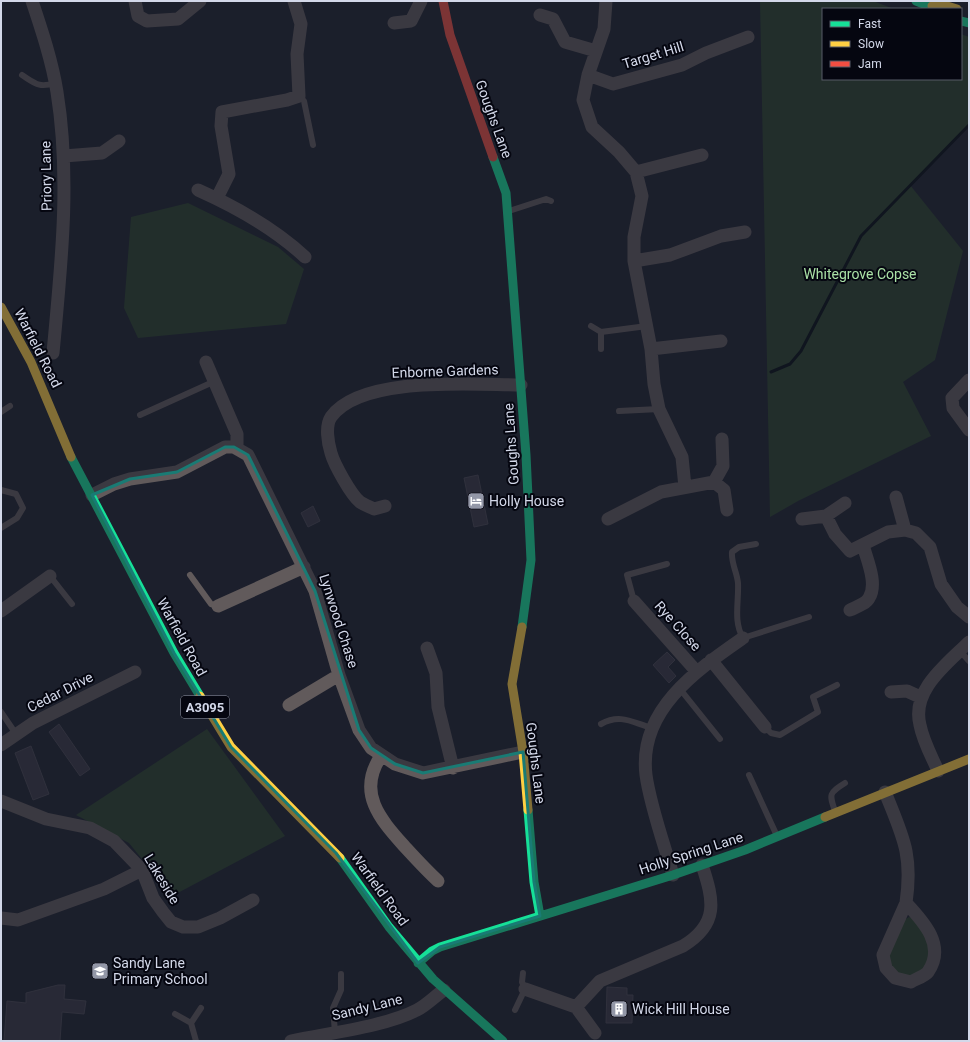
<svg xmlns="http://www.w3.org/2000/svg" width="970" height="1042" font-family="Roboto,sans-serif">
<rect width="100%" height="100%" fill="#1c1f2c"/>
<path fill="#2a422a" d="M760 1H873L894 9H823V79H961V34L969 37V125L910 185 963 251 935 360 903 382 931 436 798 501 770 517Z
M188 203 278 247 304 269 286 324 138 338 124 308 131 217Z
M207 729 285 836 172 896 129 843 76 815Z
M909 917 916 919C925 931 935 949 927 965 925 970 917 974 913 977L902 976 890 968 888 948 900 923Z"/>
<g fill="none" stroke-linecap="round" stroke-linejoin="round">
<path stroke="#030a10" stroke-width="3" d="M771 372 790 364 801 351 861 236 969 125"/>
</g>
<path fill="#393743" stroke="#484651" d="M478 475 488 524 474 527 464 478Z
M313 506 320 521 308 527 301 513Z
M667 652 675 660 668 667 676 676 669 683 653 665Z
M59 724 90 769 80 776 49 732Z
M31 746 49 794 33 800 15 753Z
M58 985H65L64 999 86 1001 84 1014 62 1012 60 1041H4L7 1001 26 1003V993Z
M607 987 627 988V995H633L632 1023H606Z"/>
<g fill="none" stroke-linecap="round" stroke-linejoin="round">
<path stroke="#615a5b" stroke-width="6" d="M22 75C36 84 39 88 55 83
M299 96 304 101 313 145
M509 211 546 199 551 201
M591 326 601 332 647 326
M601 332V349
M619 411 659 409
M1 412 10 406
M140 415 213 382
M1 490 16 494 23 508 17 518 1 528
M756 544 739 547 732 552C731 563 737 572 738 583 739 602 733 621 743 638L809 617
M190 575 211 604 218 606
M50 576 72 604
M634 601 627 575 667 564
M960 651 969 661
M680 689 720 739
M1 712 16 734
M601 724C621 713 633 723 652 728
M765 727 771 733 780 735 818 712 813 697 837 685
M749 775 777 836
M835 811C829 794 829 793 845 783
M515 1010 525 989 522 982 523 973
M175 1014 191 1023 196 1041
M191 1023 201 1008
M335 1032 333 1008 341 990V974"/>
<path stroke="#615a5b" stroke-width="13" d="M32 1C42 31 52 61 57 92 71 179 61 266 53 353
M135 1 138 16 147 21 178 19 200 1
M606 1 604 29 588 75 583 100 592 127 619 152 636 172 642 196 634 237V261L651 349 654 384 659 409 682 457 685 487
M540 15 553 19 565 42 596 51
M394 23 411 21 421 1
M588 75 613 84 682 65 706 53 748 37
M64 156 102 153 119 141
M636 172 702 155
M198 190C236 207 274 228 305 257
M217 198 229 174 221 126 222 112 287 100 299 96 297 54 301 24 294 1
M634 261 670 255 721 236 745 232
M651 349 721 341
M206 362 237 434V447
M969 380 952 398 953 408 969 430
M714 482 724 490 727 510
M92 495 114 484 130 479 177 472 225 447H234L248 455 315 591 339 675 359 730 371 748 395 764 423 773 523 752
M896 497 905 530
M385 506 374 509C370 507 364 505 360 502 351 495 334 464 331 453 328 443 325 426 331 417 361 375 474 385 521 385
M826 516 845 503
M608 519 661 492 714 482 723 466 722 439
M802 519 826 516 835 534 850 551 888 532 905 530 916 533 930 547 941 584 957 607 969 617
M634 601 697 672
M218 606 304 567
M850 610C856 607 866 604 869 598 878 584 867 560 863 545
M1 611 50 576
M427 648 436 673 438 707 453 768
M711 660 765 727
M891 692 907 691 920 697
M289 705 339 675
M1 745 33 723 135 672
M381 756C356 793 381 820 405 847 416 859 426 870 438 881
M938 771C932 757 923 741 920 725 911 690 947 664 969 642
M885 792C903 837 913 854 906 903 924 922 946 946 928 972 925 976 916 979 911 982L895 978 886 968 883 955 906 903
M1 801 46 819 90 828 114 841 142 870 153 898 163 912 171 922 183 927H198L220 918 253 900
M673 875C664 844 650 805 646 775 638 710 697 670 743 638
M1 918 18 920 104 889 142 870
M525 989 576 1007 595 1033
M576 1007 600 981 683 946C719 924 714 901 702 865
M291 1041C328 1033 384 1027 417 1010 427 1005 435 996 444 990"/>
<path stroke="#16e098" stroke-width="9" d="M916 1 936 9
M961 21 969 23
M493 157 506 193 526 455 531 560 522 627
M71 457 174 653 200 696
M528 810 534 882 540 916
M340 858 389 927 433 979 503 1041
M418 963 432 951 440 947 673 875 745 850 825 817"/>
<path stroke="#ffcf43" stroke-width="9" d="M932 6 944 5 957 9
M1 307 31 362 71 457
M522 627 512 684 523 752 528 810
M200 696 231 747 340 858
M825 817 969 759"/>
<path stroke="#f24e42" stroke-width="9" d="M443 1 450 35 493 157"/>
</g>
<path d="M0 0H970V1042H0ZM225 447H234L248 455 315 591 359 730 371 748 395 764 423 773 523 752 534 882 540 916 440 947 418 963 336 853 231 747 174 653 92 495 130 479 177 472Z" fill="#1c1f2c" fill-opacity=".55" fill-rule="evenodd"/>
<path fill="none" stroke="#197b74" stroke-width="3" stroke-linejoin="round" d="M225 447H234L248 455 315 591 359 730 371 748 395 764 423 773 523 752 534 882 540 916 440 947 418 963 336 853 231 747 174 653 92 495 130 479 177 472Z"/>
<defs>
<symbol id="hotel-square" viewBox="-11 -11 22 22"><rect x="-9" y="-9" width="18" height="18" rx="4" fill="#9397a7" stroke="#050610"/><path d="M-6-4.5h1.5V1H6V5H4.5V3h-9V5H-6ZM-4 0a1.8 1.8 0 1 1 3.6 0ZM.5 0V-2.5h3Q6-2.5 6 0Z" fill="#fff"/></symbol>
<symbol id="school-square" viewBox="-11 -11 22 22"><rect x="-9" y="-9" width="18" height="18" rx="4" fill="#9397a7" stroke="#050610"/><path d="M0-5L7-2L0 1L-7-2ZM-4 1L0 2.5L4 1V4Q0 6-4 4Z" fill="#fff"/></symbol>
<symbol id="building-square" viewBox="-11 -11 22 22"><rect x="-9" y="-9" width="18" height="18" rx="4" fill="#9397a7" stroke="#050610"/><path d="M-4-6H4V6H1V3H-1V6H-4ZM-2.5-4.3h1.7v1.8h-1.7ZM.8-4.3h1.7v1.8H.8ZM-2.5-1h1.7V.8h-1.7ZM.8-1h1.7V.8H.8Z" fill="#fff"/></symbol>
</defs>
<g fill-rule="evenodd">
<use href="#hotel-square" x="466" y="491" width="20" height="20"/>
<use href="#school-square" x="90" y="961" width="20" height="20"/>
<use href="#building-square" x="609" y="999" width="20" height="20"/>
</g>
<g text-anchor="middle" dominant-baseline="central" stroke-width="4" stroke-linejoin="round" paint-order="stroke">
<rect fill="#050610" stroke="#9599a8" stroke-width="1" x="181" y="696" width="48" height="22" rx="3"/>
<g font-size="13" font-weight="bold" fill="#d3d8e9">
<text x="205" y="707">A3095</text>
</g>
<g font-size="14" fill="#d3d8e9" stroke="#050610">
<text transform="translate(653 55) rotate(-17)">Target Hill</text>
<text transform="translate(494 119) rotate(70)">Goughs Lane</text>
<text transform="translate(46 176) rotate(-91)">Priory Lane</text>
<text transform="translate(38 348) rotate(63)">Warfield Road</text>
<text transform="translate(445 371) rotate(-2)">Enborne Gardens</text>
<text transform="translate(511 444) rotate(-94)">Goughs Lane</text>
<text transform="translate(339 621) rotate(72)">Lynwood Chase</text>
<text transform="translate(678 626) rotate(48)">Rye Close</text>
<text transform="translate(182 637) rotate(61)">Warfield Road</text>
<text transform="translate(60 692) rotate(-27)">Cedar Drive</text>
<text transform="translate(536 763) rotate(83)">Goughs Lane</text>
<text transform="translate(691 853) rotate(-18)">Holly Spring Lane</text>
<text transform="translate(162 879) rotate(59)">Lakeside</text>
<text transform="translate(380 889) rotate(54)">Warfield Road</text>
<text transform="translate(367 1007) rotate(-14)">Sandy Lane</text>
</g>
<g font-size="14" fill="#aae1a6" stroke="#050610">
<text x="860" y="274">Whitegrove Copse</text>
</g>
<g font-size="14" fill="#d3d8e9" stroke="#050610" text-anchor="start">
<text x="489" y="501">Holly House</text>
<text x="113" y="963">Sandy Lane<tspan x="113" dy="16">Primary School</tspan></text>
<text x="632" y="1009">Wick Hill House</text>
</g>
</g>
<rect width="970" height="1042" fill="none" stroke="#d3d8e9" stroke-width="4"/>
<rect x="822" y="8" width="140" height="72" fill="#050610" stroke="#575a67"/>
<rect x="830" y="21" width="20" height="6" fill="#16e098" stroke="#575a67"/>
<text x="858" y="28" font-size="12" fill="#d3d8e9">Fast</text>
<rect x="830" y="41" width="20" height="6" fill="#ffcf43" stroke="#575a67"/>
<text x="858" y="48" font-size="12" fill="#d3d8e9">Slow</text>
<rect x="830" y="61" width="20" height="6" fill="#f24e42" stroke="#575a67"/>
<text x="858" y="68" font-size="12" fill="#d3d8e9">Jam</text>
</svg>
